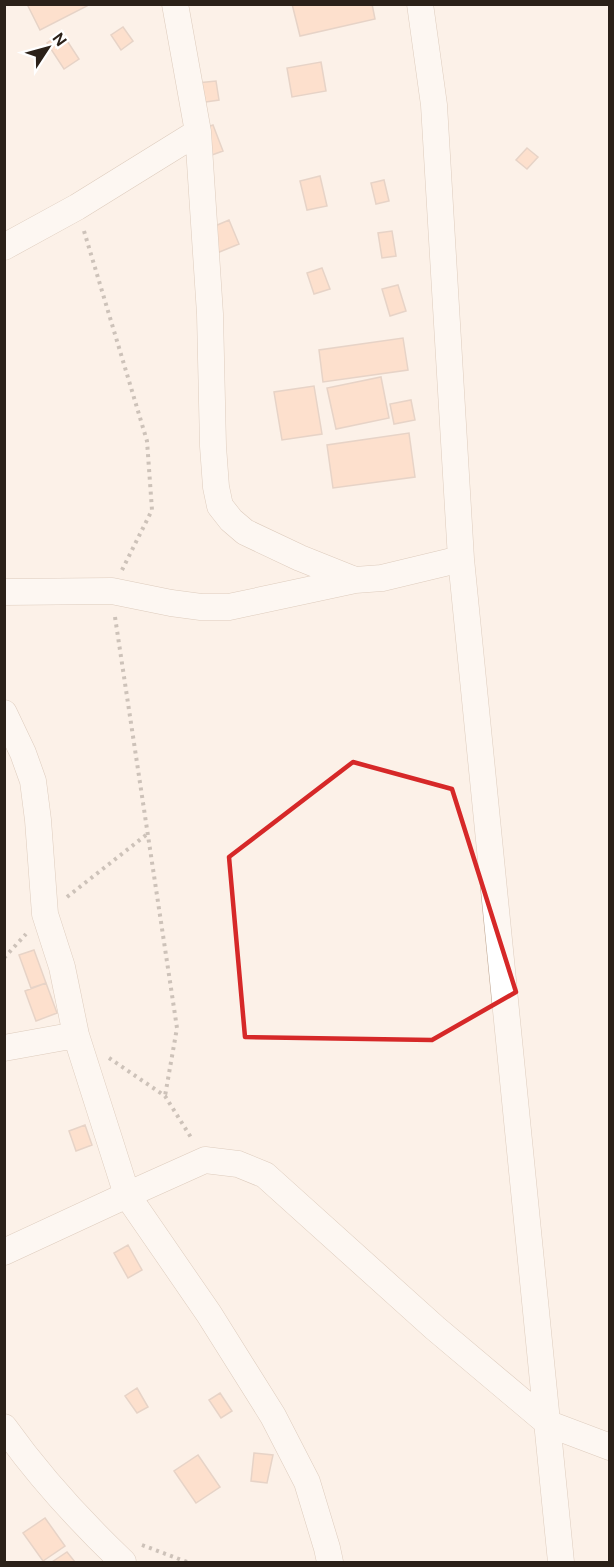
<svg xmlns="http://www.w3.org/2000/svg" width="614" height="1567" font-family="'DM Sans',sans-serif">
<rect width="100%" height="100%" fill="#fcf1e8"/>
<path fill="#ffccae" stroke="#ceb09f" stroke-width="1.5" d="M27 4H86L87 6 40 30Z
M292 4H372L375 19 300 36Z
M123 27 133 41 121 50 111 35Z
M62 33 79 59 64 69 47 43Z
M321 62 326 91 292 97 287 68Z
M216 81 219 100 199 103 197 83Z
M213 125 223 151 209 156 199 130Z
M527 148 538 157 527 169 516 160Z
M320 176 327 206 307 210 300 181Z
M384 180 389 201 376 204 371 183Z
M229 220 239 244 217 253 208 229Z
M392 231 396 256 382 258 378 233Z
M322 268 330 289 314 294 307 273Z
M398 285 406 311 390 316 382 289Z
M403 338 408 370 323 382 319 350Z
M381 377 389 418 336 429 327 388Z
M314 386 322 434 282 440 274 392Z
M411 400 415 420 394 424 390 404Z
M409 433 415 477 333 488 327 445Z
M34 950 46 983 31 988 19 955Z
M46 983 57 1013 36 1021 25 991Z
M85 1125 92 1145 76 1151 69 1131Z
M128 1245 142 1270 128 1278 114 1253Z
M137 1388 148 1407 137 1413 125 1396Z
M220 1393 232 1411 221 1418 209 1400Z
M254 1453 273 1455 267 1483 251 1481Z
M198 1455 220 1487 196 1503 174 1471Z
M45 1518 65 1546 43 1561 23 1533Z
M67 1552 75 1562H52Z"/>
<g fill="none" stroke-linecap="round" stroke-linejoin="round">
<defs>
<path id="minor" d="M175 4 198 132 210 314 213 446 216 487 220 506 231 520 245 532 300 558 355 580
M420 4 434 105 461 559 561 1562
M4 247 77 207 198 132
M4 592 112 591 171 603 201 607H229L355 580 382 578 461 559
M4 713 23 753 33 781 38 820 45 914 62 967 76 1035 127 1195 209 1314 273 1416 307 1482 327 1548 330 1562
M4 1048 76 1035
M4 1252 127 1195 205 1160 238 1164 265 1175 435 1328 549 1424 610 1447
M4 1427C39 1476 80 1521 123 1562"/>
</defs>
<use href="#minor" stroke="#baa08b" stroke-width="27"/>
<path stroke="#958b82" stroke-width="4" stroke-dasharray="3 4.5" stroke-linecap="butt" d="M84 231 147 441 152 510 122 570
M115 617 177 1028 165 1096
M67 897 146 835
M4 958 26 934
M109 1058 165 1096 192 1139
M142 1545 187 1562"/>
<use href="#minor" stroke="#fff" stroke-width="26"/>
</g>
<path d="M0 0H614V1567H0ZM353 762 452 789 516 992 432 1040 245 1037 229 857Z" fill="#fcf1e8" fill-opacity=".55" fill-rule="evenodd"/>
<path fill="none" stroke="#d62828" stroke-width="4.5" stroke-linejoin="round" d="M353 762 452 789 516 992 432 1040 245 1037 229 857Z"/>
<rect width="614" height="1567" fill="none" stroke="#2b2119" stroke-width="12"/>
<g transform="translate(48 48) rotate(54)" stroke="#ffffff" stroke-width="4.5" paint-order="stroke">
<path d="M0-4.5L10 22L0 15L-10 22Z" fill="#2b2119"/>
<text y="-9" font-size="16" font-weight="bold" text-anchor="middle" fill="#2b2119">N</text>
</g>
</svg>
